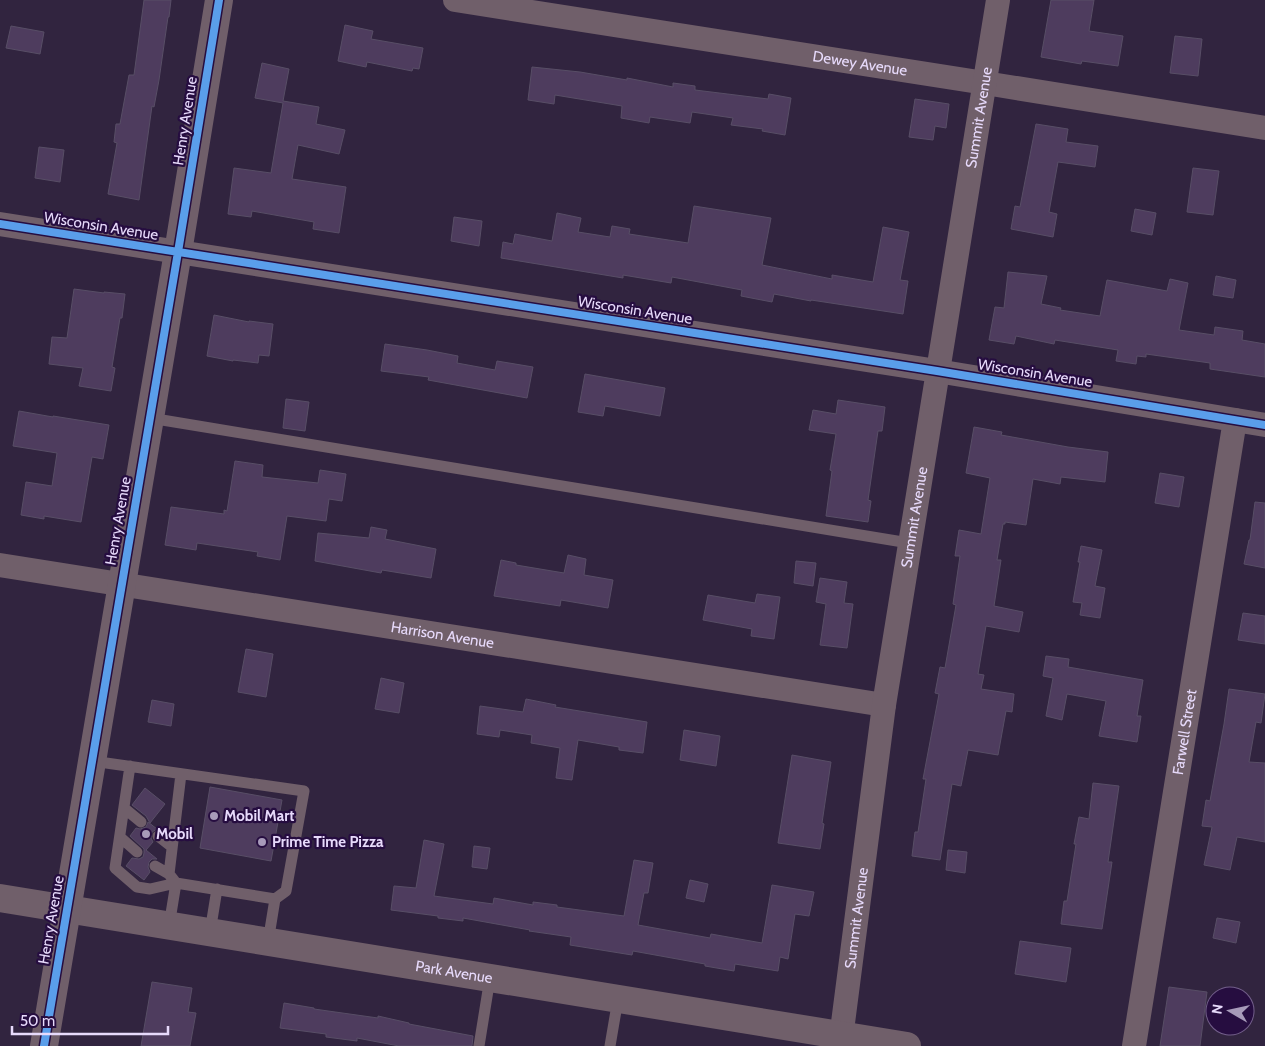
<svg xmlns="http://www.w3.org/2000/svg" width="1265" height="1046" font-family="Cabin,sans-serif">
<rect width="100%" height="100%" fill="#31243f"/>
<path fill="#4e3c5e" stroke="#584e66" d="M144 0H171L169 17H168L159 80 154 107 152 106 139 200 108 194 117 143 114 142 116 124H120L129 75H134Z
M1051 0H1094L1089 31 1123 36 1118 66 1082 61 1081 64 1041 57Z
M345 25 373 31 371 39 423 48 419 69 413 68 412 71 367 62 366 67 338 61Z
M11 26 44 32 40 54 6 48Z
M1175 36 1202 39 1198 76 1170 73Z
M262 63 289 69 283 101 319 107 316 124 345 130 339 154 298 145 292 179 346 187 339 233 313 229 314 222 252 211 251 217 228 214 234 168 271 173 283 103 255 98Z
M532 67 580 72 627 80V78L673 87V83L695 86V90L768 99 769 94 791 98 785 135 762 131 763 129 731 125 733 118 692 112 690 123 650 117 649 123 621 118 622 106 555 95 554 104 528 100Z
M915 99 949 104 946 128 935 126 933 140 909 137Z
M1036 124 1068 129 1066 142 1098 146 1095 167 1058 162 1049 212 1057 214 1053 237 1011 229 1015 206 1020 207Z
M39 147 64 150 60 182 35 178Z
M1193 168 1219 171 1213 215 1187 212Z
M694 206 771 218 762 265 832 279V275L873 282 883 227 909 232 900 280 908 281 903 314 811 300V301L774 294 772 302 741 296 742 290 672 277 671 283 623 275V278L501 258 503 242 513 244 515 234 552 241 557 213 581 218 578 232 610 237 612 226 630 229 629 234 688 243Z
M1135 209 1156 213 1152 235 1131 231Z
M454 217 482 221 479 246 451 241Z
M1008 272 1047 276 1041 304 1061 308 1060 310 1100 316 1107 280 1167 291 1170 279 1188 283 1179 330 1214 335 1215 327 1243 331 1242 340 1265 344V377L1210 369V363L1146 354V357L1137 356 1136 364 1116 361 1118 350 1055 340 1054 344 1016 336 1014 344 989 340 995 307 1004 308Z
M1216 276 1236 280 1233 298 1213 295Z
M74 289 104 293V292L125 294 122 318H120L112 367 115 368 111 391 79 386 83 368 49 364 52 337 67 338Z
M214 315 249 322V321L273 324 269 356 259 355 258 363 233 360V361L207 356Z
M385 344 427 350 458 356 457 363 495 370 497 361 533 367 527 398 428 380 429 377 381 371Z
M585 374 665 388 660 416 605 406 603 416 578 412Z
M286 399 309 402 305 431 283 428Z
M838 400 885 407 882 431H878L868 500 871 501 868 522 826 516 832 471 830 470 836 434 809 430 813 410 836 414Z
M19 411 53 417V416L109 425 103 459 92 457 81 522 44 516V519L21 515 26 482 52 486 57 453 13 446Z
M974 427 1002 432 1001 435 1068 447 1108 452 1105 482 1061 477 1060 484 1033 479 1026 525 1005 522V524H1003L997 560H1001L994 606 1023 612 1019 632 986 626 978 674 984 675 981 689 1014 694 1012 712 1006 711 998 755 968 750 961 786 952 784 940 860 912 856 915 832H918L926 779H923L939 694 935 693 940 667 945 668 956 605 953 604 960 556H955L959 530 981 534 990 478 966 473Z
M235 461 263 465 262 477 318 483 320 470 346 474 342 501 329 499 326 521 287 516 280 560 257 556 258 552 197 543 196 550 165 545 171 507 224 514V510L227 511Z
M1160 473 1184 477 1179 507 1155 503Z
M1255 502 1265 503V568L1244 564 1249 540H1250Z
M371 527 387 530 385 539 436 549 431 578 382 570 381 573 315 561 318 533 369 538Z
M1081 546 1102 550 1095 586 1105 588 1100 618 1080 615 1082 603 1073 602 1080 562H1078Z
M568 555 586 559 584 575 613 580 608 608 561 600 560 606 494 596 501 560 516 563V565L564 573Z
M796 561 816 563 813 586 794 583Z
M820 578 847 582 844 603 853 604 847 648 820 645 826 604 816 602Z
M757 594 780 597 774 639 751 636 752 629 703 620 708 595 755 603Z
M1243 613 1265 616V644L1238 640Z
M246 649 273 654 266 697 238 692Z
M1046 656 1069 659 1068 667 1143 680 1137 716H1141L1137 742 1099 736 1106 701 1067 694 1062 720 1046 716 1053 678 1043 676Z
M381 678 404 683 399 713 375 709Z
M1229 689 1265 694 1261 723 1256 722 1249 762 1265 763V842L1237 837 1230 870 1204 865 1212 827 1202 826 1206 800 1210 801 1224 724Z
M526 699 556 705 555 707 647 722 643 753 619 750V747L578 740 572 780 556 778 560 748 531 743 532 735 500 730 499 737 477 734 480 706 523 712Z
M152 700 174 704 171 726 148 722Z
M684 730 720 736 716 766 680 760Z
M792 755 831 762 822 823 824 824 820 849 778 843Z
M1093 783 1119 786 1108 862H1112L1102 929 1061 924 1064 901H1067L1076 844H1074L1079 817 1089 819Z
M210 787 282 800 271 861 200 848Z
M145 788 165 804 150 823 146 816 132 805Z
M148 822 157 829 152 832 151 838 153 842 146 850 157 859H152L149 862 148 867 150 872 144 880 126 866 132 858 139 859 143 857 144 853V849L130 836 136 828 140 829 146 827Z
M424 840 444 844 434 896 493 904 494 898 533 905V902L557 905V907L624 916 634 860 653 863 648 893H644L638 925 710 938 711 934 762 943 772 885 814 892 809 916 795 914 788 959 780 957 778 971 735 964 734 971 705 966V964L633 951 632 955 570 945 571 937 529 931 530 930 463 918V921L438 918V916L391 910 394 886 416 888Z
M474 846 490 848 487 869 472 867Z
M948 850 967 852 965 873 946 870Z
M690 880 708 884 704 902 686 898Z
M1217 918 1240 922 1236 943 1213 938Z
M1020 941 1071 948 1066 982 1015 974Z
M152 982 192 988 188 1012 196 1013 190 1046H141Z
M1169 987 1207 992 1200 1046H1160Z
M284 1003 314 1008V1009L378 1018V1016L409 1023V1024L473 1036 472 1046H399L357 1038V1041L326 1037V1034L280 1028Z"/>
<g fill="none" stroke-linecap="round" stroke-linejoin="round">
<path stroke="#705f6a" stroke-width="11" d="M150 418 909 543
M92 761 304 791 286 891 275 899 268 942
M130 766 115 868 137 887 150 889 176 883 169 926
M181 774 169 874 176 883 275 899
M124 808 141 822
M158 836 172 847
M120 837 137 852
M155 866 169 874
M210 932 217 889
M479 1046 490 978
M610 1046 618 999"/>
<g stroke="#705f6a" stroke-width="24">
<path id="s1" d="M455 0 985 83 1265 128"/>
<path d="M0 224 937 371 1265 425"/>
<path id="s2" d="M0 565 884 705"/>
<path id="s3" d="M840 1046 884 705 998 0"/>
<path id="s4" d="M1134 1046 1235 420"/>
</g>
<g stroke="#705f6a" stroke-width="28">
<path id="s5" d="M0 898 907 1046"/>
<path d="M44 1046 178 252 219 0"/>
</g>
<defs>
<path id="cycleway" d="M0 224 937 371 1265 425
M44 1046 178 252 219 0"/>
</defs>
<use href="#cycleway" stroke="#260d40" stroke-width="11"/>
<use href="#cycleway" stroke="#5a9eea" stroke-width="8"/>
</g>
<g fill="#a79ab9" stroke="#260d40" stroke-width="2">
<circle cx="214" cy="816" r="5"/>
<circle cx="146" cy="834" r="5"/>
<circle cx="262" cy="842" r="5"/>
</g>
<g text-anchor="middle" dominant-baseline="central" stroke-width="4.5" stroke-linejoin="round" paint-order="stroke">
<g font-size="15" fill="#e7dafb" stroke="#260d40">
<text stroke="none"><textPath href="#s1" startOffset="410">Dewey Avenue</textPath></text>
<text stroke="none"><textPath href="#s3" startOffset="939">Summit Avenue</textPath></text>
<text transform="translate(185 121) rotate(-81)">Henry Avenue</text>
<text transform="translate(101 226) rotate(9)">Wisconsin Avenue</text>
<text transform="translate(635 310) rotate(9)">Wisconsin Avenue</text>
<text transform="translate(1035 373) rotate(9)">Wisconsin Avenue</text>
<text stroke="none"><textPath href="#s3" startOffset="534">Summit Avenue</textPath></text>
<text transform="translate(118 521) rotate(-80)">Henry Avenue</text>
<text stroke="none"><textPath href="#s2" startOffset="448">Harrison Avenue</textPath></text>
<text stroke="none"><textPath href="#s4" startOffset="318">Farwell Street</textPath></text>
<text stroke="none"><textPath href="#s3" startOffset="129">Summit Avenue</textPath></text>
<text transform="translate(51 920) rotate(-80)">Henry Avenue</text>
<text stroke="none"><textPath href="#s5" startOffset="460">Park Avenue</textPath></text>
</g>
<g font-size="15" font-weight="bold" fill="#e7dafb" stroke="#260d40" text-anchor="start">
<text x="224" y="816">Mobil Mart</text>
<text x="156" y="834">Mobil</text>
<text x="272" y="842">Prime Time Pizza</text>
</g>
</g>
<g transform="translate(1230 1011) rotate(279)"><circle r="24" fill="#260d40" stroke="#735f8b"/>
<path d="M0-4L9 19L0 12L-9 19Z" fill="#a79ab9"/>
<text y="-8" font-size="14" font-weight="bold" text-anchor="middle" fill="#e7dafb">N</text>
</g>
<path d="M12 1026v8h156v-8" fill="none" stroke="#e7dafb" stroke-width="2.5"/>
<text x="20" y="1026" font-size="15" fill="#e7dafb" stroke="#260d40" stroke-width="4" paint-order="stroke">50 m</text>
</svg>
